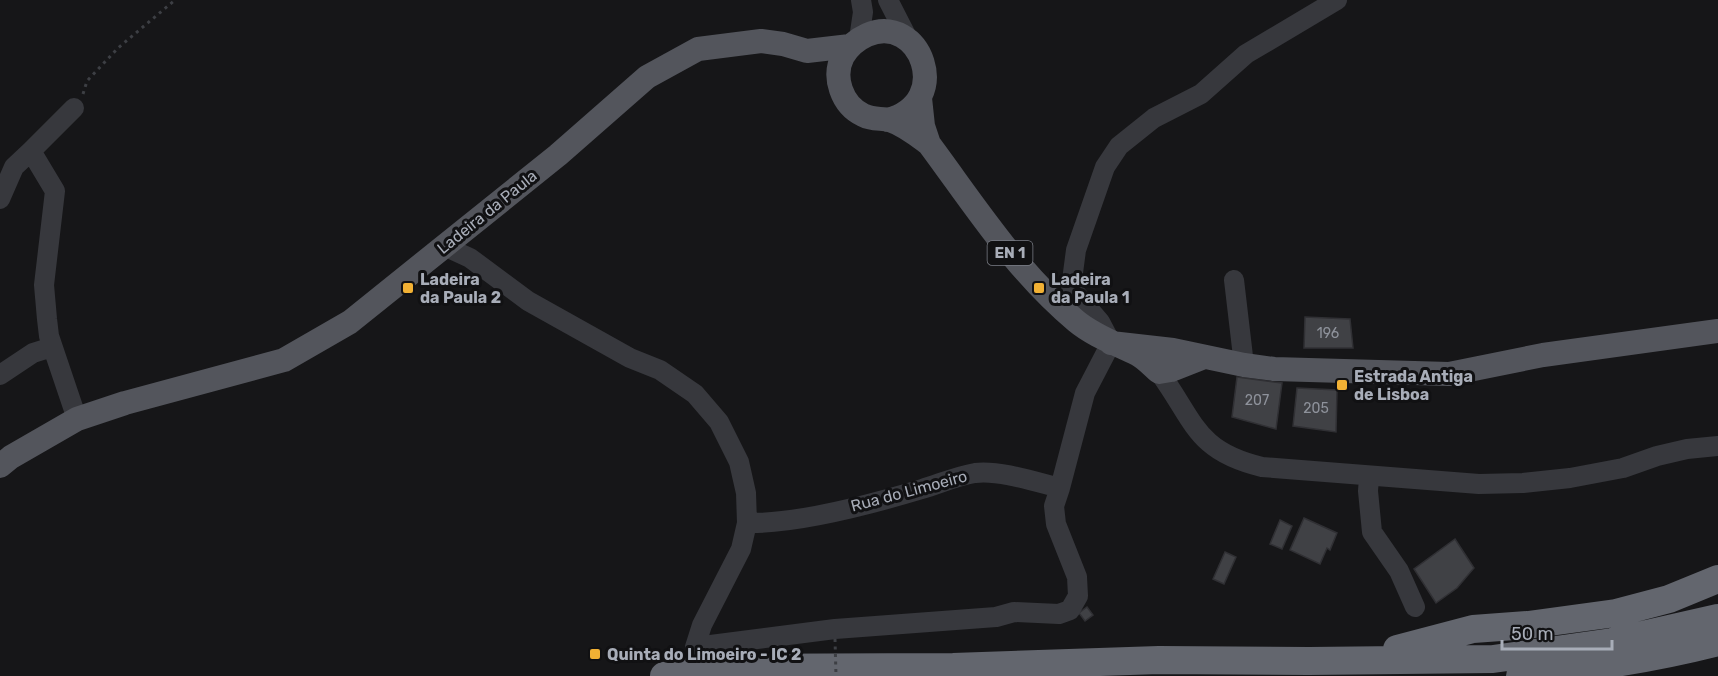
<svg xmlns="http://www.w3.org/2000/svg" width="1718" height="676" font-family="Rubik,sans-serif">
<rect width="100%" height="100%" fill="#161618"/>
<path fill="#404145" stroke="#303034" stroke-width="1.5" d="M1305 317 1350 319 1353 348H1304Z
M1237 377 1282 383 1276 429 1232 417Z
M1297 388 1337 390 1336 432 1293 426Z
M1304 518 1337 533 1330 550 1327 548 1320 564 1290 550Z
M1280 520 1292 526 1282 549 1270 544Z
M1455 539 1474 568 1457 588 1436 603 1414 569Z
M1225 552 1236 557 1224 584 1213 579Z
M1087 607 1093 615 1085 621 1079 613Z"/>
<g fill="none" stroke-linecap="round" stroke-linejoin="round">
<path stroke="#3d3f44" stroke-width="3" stroke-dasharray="3 4.5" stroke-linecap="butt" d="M83 94 87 81 118 48 175 0"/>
<path stroke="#37383d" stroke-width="20" d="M888 0 909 41
M859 39 863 12 861 0
M31 151 74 108
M0 199 14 167 31 151 55 191 44 285 47 319 49 336 77 419
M444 246 470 258 528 301 630 358 660 370 695 394 719 422 739 462 746 493 747 523 741 549 702 625 695 647 700 656
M1234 280 1244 365
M1163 360 1159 372C1195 421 1195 451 1262 467L1479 484 1523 483 1570 478 1623 468 1657 456 1687 449 1718 446
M0 375 33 353 52 347
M1369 477 1368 491 1372 532 1399 571 1415 607
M747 523C799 524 872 504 922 489 939 484 957 476 975 473 1000 470 1036 482 1060 488
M695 647 835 629 996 617 1014 612 1059 614 1070 610 1078 596 1077 577 1056 524 1054 506 1060 488 1085 393 1111 343 1100 322 1071 288 1076 250 1105 167 1119 146 1154 118 1201 94 1246 54 1337 0"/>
<path stroke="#53555c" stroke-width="24" d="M920 98 923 126 929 144C975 206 1017 272 1076 321 1094 336 1117 344 1137 354 1145 358 1152 366 1159 372L1171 370 1204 357
M888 120C955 102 920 12 867 35 856 40 849 46 843 56 832 77 842 105 863 115 872 120 881 118 890 120 905 125 917 135 929 144
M1111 343 1173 350 1244 365 1274 369 1449 374 1543 355 1718 331
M0 466 11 457 77 419 125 403 284 360 350 322 558 155 647 77 698 49 761 41 783 44 807 51 850 46"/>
<path stroke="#63666e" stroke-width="28" d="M1397 649 1473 629 1528 625 1616 613 1669 599 1718 579
M664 676 707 668 953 667 1159 660 1309 661 1493 659 1612 642 1718 618
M1520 676C1587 668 1652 659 1718 642"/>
<path stroke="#3d3f44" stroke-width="3" stroke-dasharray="3 4.5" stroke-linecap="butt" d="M835 639 836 676"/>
</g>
<g fill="#f2b134" stroke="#111113" stroke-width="2">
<rect x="402" y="282" width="12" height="12" rx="3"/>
<rect x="1033" y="282" width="12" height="12" rx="3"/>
<rect x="1336" y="379" width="12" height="12" rx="3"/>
<rect x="589" y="648" width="12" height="12" rx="3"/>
</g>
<g text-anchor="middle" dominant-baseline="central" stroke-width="6" stroke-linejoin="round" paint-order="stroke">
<g font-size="14" fill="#8e929b">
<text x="1328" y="333">196</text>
<text x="1257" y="400">207</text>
<text x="1316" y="408">205</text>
</g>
<rect fill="#111113" stroke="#7b7e86" stroke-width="1.5" x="987.5" y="241" width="45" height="24" rx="4.5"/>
<g font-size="15" font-weight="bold" fill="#a8adb8">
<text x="1010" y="253">EN 1</text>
</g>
<g font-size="16" fill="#a8adb8" stroke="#111113">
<text transform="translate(487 212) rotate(-39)">Ladeira da Paula</text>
<text transform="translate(909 491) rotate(-15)">Rua do Limoeiro</text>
</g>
<g font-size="16" font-weight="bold" fill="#a8adb8" stroke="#111113" text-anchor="start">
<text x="420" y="279">Ladeira<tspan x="420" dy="18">da Paula 2</tspan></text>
<text x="1051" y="279">Ladeira<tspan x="1051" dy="18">da Paula 1</tspan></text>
<text x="1354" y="376">Estrada Antiga<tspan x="1354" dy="18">de Lisboa</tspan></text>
<text x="607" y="654">Quinta do Limoeiro - IC 2</text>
</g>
</g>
<path d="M1502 640v9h110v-9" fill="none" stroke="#a8adb8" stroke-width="3"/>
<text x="1511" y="640" font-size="18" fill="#a8adb8" stroke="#111113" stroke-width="4.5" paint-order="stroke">50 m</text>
</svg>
